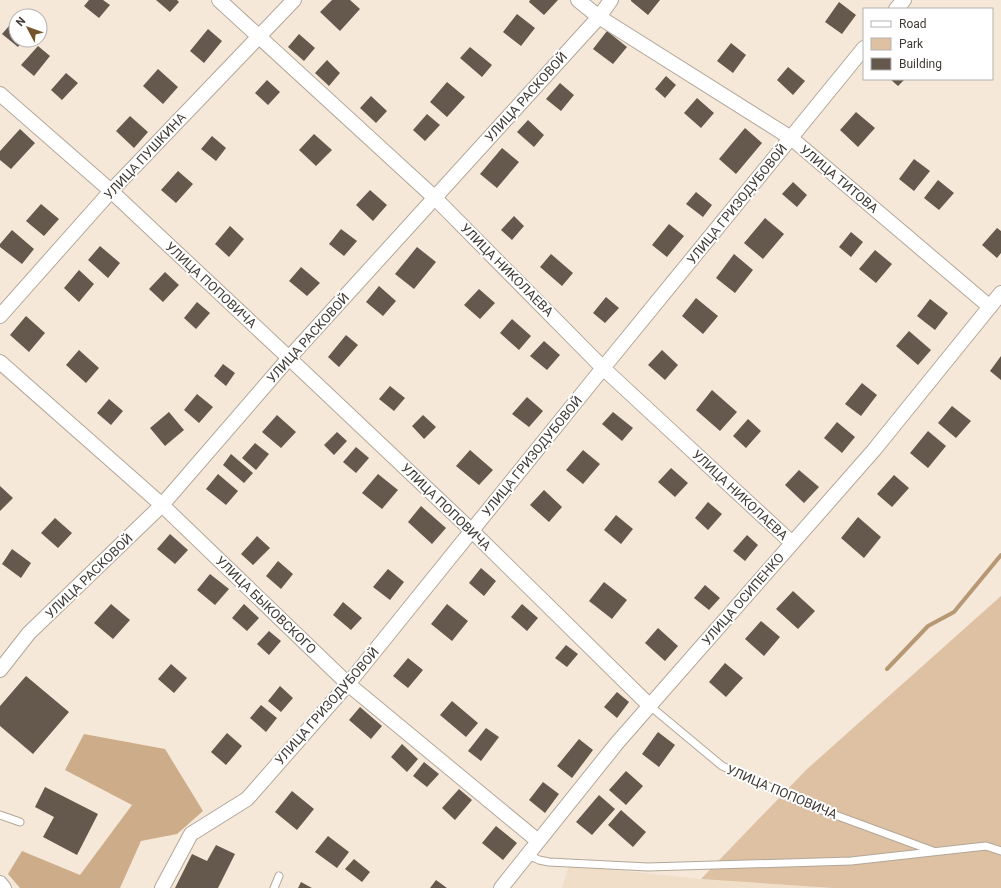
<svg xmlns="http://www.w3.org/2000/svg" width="1001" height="888" font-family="Roboto,sans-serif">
<rect width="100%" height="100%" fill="#f5e8d9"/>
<path fill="#f1dec9" d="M569 865 701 879 833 888H562Z"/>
<path fill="#ddc1a2" d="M1001 596V888H833L701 879 806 770Z"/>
<path fill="#cdad89" d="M84 734 165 749 203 811 177 834 141 841 120 888H20L8 874 22 851 80 875 132 805 65 770Z"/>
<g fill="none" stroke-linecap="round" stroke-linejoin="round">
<path stroke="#b79874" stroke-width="4" d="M887 669 928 626 954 612 1001 555"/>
</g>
<path fill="#65594d" d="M89 0H103L110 5 99 18 84 6Z
M156 0H177L179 2 170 12Z
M332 0H350L360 9 340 31 320 12Z
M530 0H558L544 15 529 2Z
M631 0H660L648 15 631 1Z
M839 2 856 15 842 34 825 22Z
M517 14 535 28 521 46 503 32Z
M15 19 16 40H23L18 47 2 34Z
M208 29 222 41 204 63 190 51Z
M607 31 627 47 613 64 593 49Z
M299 34 315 48 304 61 288 47Z
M731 43 746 55 733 73 717 61Z
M38 46 50 56 34 76 21 65Z
M470 47 492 65 482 77 460 58Z
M327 60 340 73 329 86 315 73Z
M788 67 805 81 793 95 777 80Z
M158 69 178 87 163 104 143 86Z
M66 73 78 83 62 100 51 90Z
M666 76 676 85 665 98 655 89Z
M890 79H905L898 86Z
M267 80 280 92 268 105 255 93Z
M447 82 465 97 447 117 430 102Z
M560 83 574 95 561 111 546 99Z
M371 96 387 111 376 123 360 108Z
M697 98 714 113 701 128 684 113Z
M856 112 875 128 858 147 840 130Z
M427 114 440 125 425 141 413 130Z
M130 116 148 132 134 148 116 131Z
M528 120 544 135 534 147 517 132Z
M745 128 762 143 736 174 719 159Z
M20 129 35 143 11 169 0 160V151Z
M314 134 332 150 316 166 299 150Z
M212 136 226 148 216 161 201 149Z
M502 148 519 162 497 188 480 174Z
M914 159 930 171 914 191 899 179Z
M178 171 193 184 176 203 161 190Z
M938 180 954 193 939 210 924 198Z
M793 182 807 195 797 207 782 194Z
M370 190 387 205 373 221 356 205Z
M696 192 712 205 703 217 686 204Z
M41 204 59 219 44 236 26 221Z
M514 216 524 226 512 240 501 230Z
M765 218 784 234 763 259 744 243Z
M669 224 684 236 667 257 652 245Z
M230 226 244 239 229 257 215 244Z
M997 228 1001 231V253L997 258 982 245Z
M341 229 357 241 344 256 329 244Z
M12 230 34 249 22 264 0 247V244Z
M851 232 863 242 851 257 839 247Z
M100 246 120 263 108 278 88 260Z
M417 247 436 262 414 289 395 274Z
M875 250 892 264 876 283 859 269Z
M551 254 573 273 562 286 540 267Z
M734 254 753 270 735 293 716 278Z
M301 267 320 283 307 296 289 281Z
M79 270 94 284 79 302 64 288Z
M165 272 179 285 163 302 149 289Z
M379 286 396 301 383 316 366 302Z
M479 289 495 303 480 319 464 305Z
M606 297 619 308 605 323 593 313Z
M696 298 718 316 703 334 682 316Z
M930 299 948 313 935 330 917 316Z
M197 302 210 313 196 329 184 318Z
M26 316 45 333 29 352 10 335Z
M512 319 531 336 519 350 500 333Z
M909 331 931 350 918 365 896 346Z
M346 335 358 345 339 367 328 357Z
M544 341 560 355 547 370 530 356Z
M79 350 99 368 86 383 66 365Z
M662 350 678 365 665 380 648 365Z
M1001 356V380L990 371Z
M223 364 235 373 226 386 214 376Z
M862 383 877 395 861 416 845 404Z
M390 386 405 398 394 411 379 399Z
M712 390 737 412 720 431 696 410Z
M197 394 213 407 199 423 184 410Z
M527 397 543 411 529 427 512 414Z
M109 399 123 411 111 425 97 413Z
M952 406 971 421 956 438 938 423Z
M169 412 184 430 165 446 150 428Z
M613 412 633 428 622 441 602 424Z
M277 415 296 432 281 448 262 432Z
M423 415 436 427 424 439 412 426Z
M748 419 761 431 746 448 733 436Z
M837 422 855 437 842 453 824 438Z
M928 431 946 446 928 468 910 453Z
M337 432 347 441 334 455 324 445Z
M255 443 269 454 256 470 242 458Z
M356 447 369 458 356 473 343 462Z
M470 450 493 470 479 485 456 466Z
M583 450 600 464 583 484 566 470Z
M231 454 253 473 244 483 223 465Z
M671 468 688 483 675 497 658 482Z
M799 470 819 487 804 503 785 485Z
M218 474 238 491 226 505 206 489Z
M378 474 398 490 382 509 362 493Z
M894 475 909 488 892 507 877 494Z
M0 486 13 498 0 511Z
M544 490 562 507 549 522 530 505Z
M708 502 722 514 708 530 695 518Z
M421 506 446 528 432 544 408 522Z
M616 515 633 529 621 544 604 530Z
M858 517 881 537 864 558 841 538Z
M55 518 72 533 58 548 41 533Z
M170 534 188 550 175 564 157 549Z
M747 535 758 545 745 561 733 551Z
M257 536 270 548 253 565 241 554Z
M12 549 31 563 21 578 2 564Z
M278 561 293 574 281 589 266 576Z
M481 568 496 581 484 596 469 583Z
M388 569 404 582 390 600 373 587Z
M210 574 229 589 215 605 197 590Z
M604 582 627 600 612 619 589 601Z
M705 585 720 598 709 610 694 598Z
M793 591 815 611 798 629 776 609Z
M343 602 362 618 351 630 333 615Z
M111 604 130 620 113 639 94 623Z
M244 604 259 618 247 631 232 618Z
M447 604 468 621 452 641 431 624Z
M522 604 538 618 527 631 511 617Z
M761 621 780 637 764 656 745 639Z
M658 628 678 646 665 661 645 643Z
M269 631 281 641 269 655 257 644Z
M566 645 578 654 567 667 555 658Z
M408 658 423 670 408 688 393 676Z
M725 663 743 678 726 697 709 682Z
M171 664 187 678 174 693 158 679Z
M26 676 69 712 33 754 0 726V706Z
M280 686 293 698 281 712 268 701Z
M617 692 629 702 617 718 604 707Z
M452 701 478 723 466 737 440 715Z
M261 705 277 718 266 732 250 718Z
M360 707 382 726 371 739 349 720Z
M486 728 499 737 481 761 468 751Z
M658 732 675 745 659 767 642 754Z
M227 733 242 746 226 765 211 752Z
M579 739 593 750 572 778 557 766Z
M402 744 418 759 407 772 391 757Z
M424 762 439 774 427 787 413 776Z
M626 771 643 786 626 805 609 790Z
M543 782 559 794 545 813 529 800Z
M45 787 98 814 77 855 43 837 54 817 35 807Z
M459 789 472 800 455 820 442 808Z
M292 791 314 809 297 830 275 812Z
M599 795 615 809 592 835 576 822Z
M621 810 646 832 633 847 608 825Z
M496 826 517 843 503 860 482 843Z
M328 836 349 852 337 868 315 852Z
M216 845 235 854 218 888H175L192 854 207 861Z
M354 859 370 872 362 882 345 869Z
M436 880 447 888H430Z
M301 882 312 888H298Z"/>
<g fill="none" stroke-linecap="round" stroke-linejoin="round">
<defs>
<path id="lane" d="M650 706 722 766 819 809 933 851
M0 815 20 822
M528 855 539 860 549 862 648 867 851 861 986 846 1001 851
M274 888 279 876"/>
<path id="street" d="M219 0 435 198 603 368 792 543
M578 0 599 17 791 138 990 307
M896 9 904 0
M0 94 111 191 289 358 472 531 650 706
M0 316 111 191 294 0
M0 362 162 505 348 684 538 841
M0 670 29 633 162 505 289 358 599 17 611 0
M0 883 4 888
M162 888 191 834 247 799 348 684 603 368 864 48
M501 888 617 743 874 450 1001 293"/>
</defs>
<use href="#lane" stroke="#b3a799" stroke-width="9"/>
<use href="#street" stroke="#b3a799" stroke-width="16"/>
<use href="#lane" stroke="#fff" stroke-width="7"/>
<use href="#street" stroke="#fff" stroke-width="14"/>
</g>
<g text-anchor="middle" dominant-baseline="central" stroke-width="4" stroke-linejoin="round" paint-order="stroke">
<g font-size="13" fill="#403b35" stroke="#fff">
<text transform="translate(526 97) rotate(-48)">УЛИЦА РАСКОВОЙ</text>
<text transform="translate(145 156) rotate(-47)">УЛИЦА ПУШКИНА</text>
<text transform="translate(839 179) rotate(40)">УЛИЦА ТИТОВА</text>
<text transform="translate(737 204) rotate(-51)">УЛИЦА ГРИЗОДУБОВОЙ</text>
<text transform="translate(507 270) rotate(45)">УЛИЦА НИКОЛАЕВА</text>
<text transform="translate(211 285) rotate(43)">УЛИЦА ПОПОВИЧА</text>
<text transform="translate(308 338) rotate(-48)">УЛИЦА РАСКОВОЙ</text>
<text transform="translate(532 456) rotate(-51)">УЛИЦА ГРИЗОДУБОВОЙ</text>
<text transform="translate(740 495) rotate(43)">УЛИЦА НИКОЛАЕВА</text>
<text transform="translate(446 507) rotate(44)">УЛИЦА ПОПОВИЧА</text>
<text transform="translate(89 576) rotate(-44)">УЛИЦА РАСКОВОЙ</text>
<text transform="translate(743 599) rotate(-49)">УЛИЦА ОСИПЕНКО</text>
<text transform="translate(266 605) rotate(44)">УЛИЦА БЫКОВСКОГО</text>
<text transform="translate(327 706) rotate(-49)">УЛИЦА ГРИЗОДУБОВОЙ</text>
<text transform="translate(782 792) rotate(23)">УЛИЦА ПОПОВИЧА</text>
</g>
</g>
<rect x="863" y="8" width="130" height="72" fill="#ffffff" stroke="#b3b1ae"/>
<rect x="871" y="21" width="20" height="6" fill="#ffffff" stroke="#b3b1ae"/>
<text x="899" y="28" font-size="12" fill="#403b35">Road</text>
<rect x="871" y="38" width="20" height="12" fill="#ddc1a2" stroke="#b3b1ae"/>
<text x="899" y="48" font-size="12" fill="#403b35">Park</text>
<rect x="871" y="58" width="20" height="12" fill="#65594d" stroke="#b3b1ae"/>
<text x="899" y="68" font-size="12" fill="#403b35">Building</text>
<g transform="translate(28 28) rotate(311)"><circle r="19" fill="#ffffff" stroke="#b3b1ae"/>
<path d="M0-3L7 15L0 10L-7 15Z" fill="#76542b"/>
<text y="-6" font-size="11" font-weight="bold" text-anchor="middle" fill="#403b35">N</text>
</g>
</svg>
